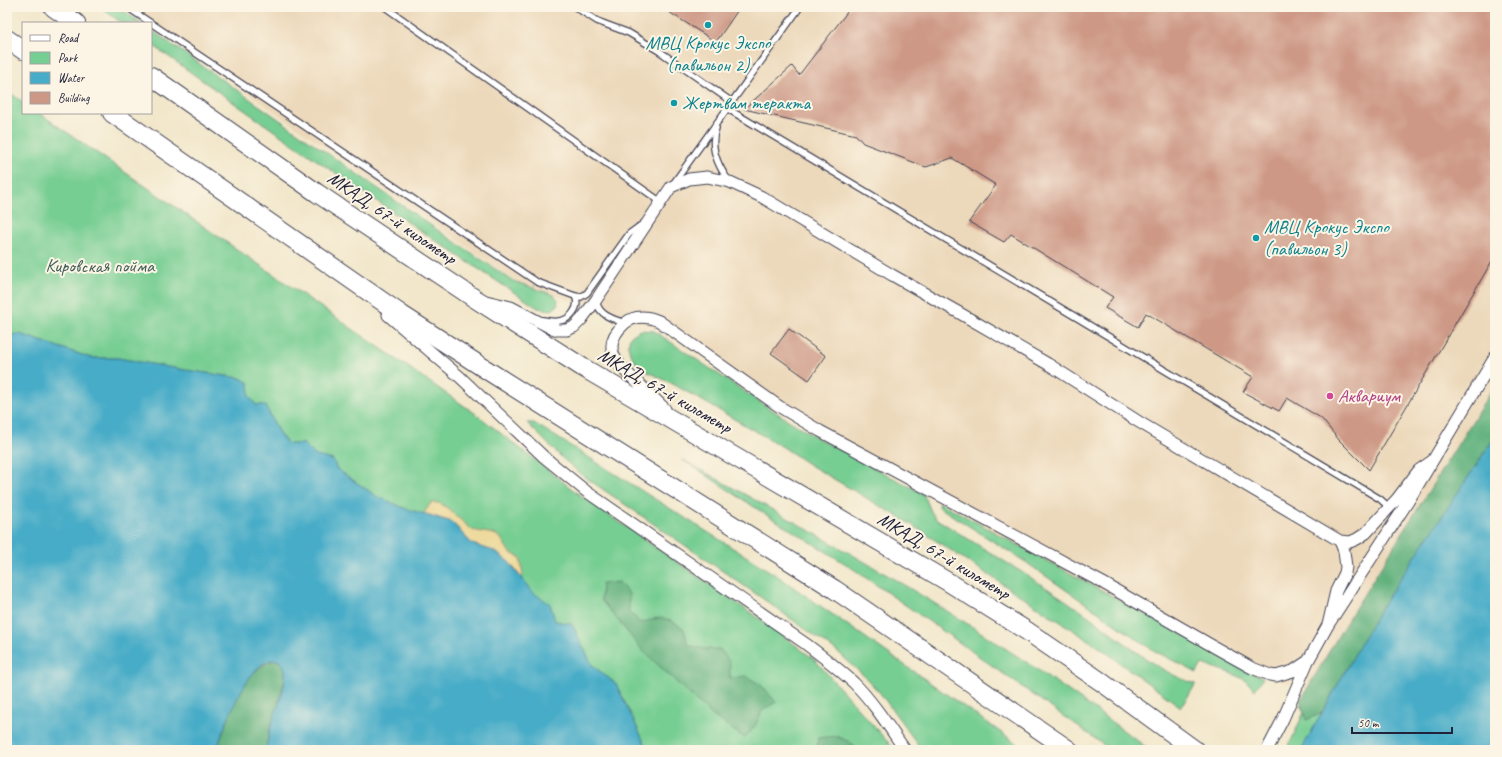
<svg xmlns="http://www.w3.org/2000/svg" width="1502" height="757" font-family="Caveat,sans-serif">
<rect width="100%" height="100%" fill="#fcf5e5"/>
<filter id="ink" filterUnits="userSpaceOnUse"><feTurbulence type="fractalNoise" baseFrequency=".025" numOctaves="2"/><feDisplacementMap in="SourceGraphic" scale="8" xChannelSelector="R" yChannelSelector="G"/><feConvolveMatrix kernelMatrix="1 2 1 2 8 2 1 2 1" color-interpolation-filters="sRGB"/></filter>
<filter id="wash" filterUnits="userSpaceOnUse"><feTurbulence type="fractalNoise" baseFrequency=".012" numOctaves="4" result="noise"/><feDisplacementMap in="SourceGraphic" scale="16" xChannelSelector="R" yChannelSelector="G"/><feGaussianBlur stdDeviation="0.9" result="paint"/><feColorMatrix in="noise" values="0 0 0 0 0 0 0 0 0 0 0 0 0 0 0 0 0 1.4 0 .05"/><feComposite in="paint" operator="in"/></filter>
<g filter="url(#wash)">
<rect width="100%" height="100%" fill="#f2e7cb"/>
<path fill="#ecd8ba" d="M126 7H1495V414L1315 692 1193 651 650 325 521 285Z"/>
<path fill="#77ce93" stroke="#4c7867" d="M100 7H118L141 23H122Z
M151 30 436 229 513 281 554 295 558 300 557 306 552 310 538 308C407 223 278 135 151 44Z
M7 91 23 102V113H39L476 414 581 496 773 628 815 660 895 750H648L616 684 592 665 572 624 555 621 550 604 532 592 509 562 404 508 376 496 337 469 333 460 316 456 304 444H288L280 435 265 405H256L248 396 249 383 240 378 179 369 118 358H91L20 334 7 335Z
M640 330 654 331 772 410 819 439 922 493C928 501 929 510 935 518 983 549 1034 578 1081 611 1119 636 1153 671 1196 684L1181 707 1120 663 1102 649 909 523 810 465 783 447 673 384 644 370 635 362 630 353 628 345 630 337Z
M527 423H534L779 577 1026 750H922L880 693 864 676 839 653 759 596 582 475 560 456Z
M683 460C794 522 908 583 1014 654 1060 684 1105 717 1150 750H1111L953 638 846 564 762 512Z
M939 502 1263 678 1255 690 1244 679 1225 671 1202 664 1197 673 1153 650 1024 561 939 507Z
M1304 712 1306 720 1322 713 1301 750H1287Z"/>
<path fill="#61b17d" stroke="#426a5c" d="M1495 385V437L1382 606 1322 713 1306 720 1300 701 1344 626Z
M619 582 629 594V611L640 623C662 616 664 615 684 629L688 645 704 649H720L730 662V678L746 676 761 685 776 702 762 711 755 726 745 738 713 716 643 651 601 600 602 584Z
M275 660C279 661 282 662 284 667 289 679 273 718 269 731 268 738 267 744 265 750H217C226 723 244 666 275 660Z
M836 736 850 742 857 750H817L818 738Z"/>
<path fill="#eeda9e" stroke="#887e6c" d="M431 503H439L446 507 472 530 494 534 500 537 510 553 520 557 523 575 521 577 509 562 494 551 472 544 452 522 424 513Z"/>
<path fill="#47acc7" stroke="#346781" d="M20 334 91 358H118L179 369 240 378 249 383V396L256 405H265L280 435 288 444H304L316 456 333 460 337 469 376 496 404 508 452 522 472 544 494 551 509 562 532 592 550 604 555 621 572 624 592 665 616 684 648 750H265C268 741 269 732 272 723 276 709 286 688 285 673 285 668 282 660 276 660 249 657 223 729 217 750H7V335Z
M1495 437V750H1301L1382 606Z"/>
<g id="blocks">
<path fill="#cd9885" d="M661 7H740L716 42Z
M851 7H1495V256L1369 470 1339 440 1321 418 1287 398 1279 411 1243 392 1253 377 1146 313 1138 327 1105 308 1113 297 1011 234 1004 242 969 222 996 185 952 158 926 167 863 143 856 135 744 109 792 66 799 75Z
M789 329 826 356 809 380 771 353Z"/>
</g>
</g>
<g filter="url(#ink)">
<use href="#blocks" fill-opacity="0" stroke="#414051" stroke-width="1"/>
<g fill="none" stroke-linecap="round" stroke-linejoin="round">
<defs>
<path id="service" d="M127 7 537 282 575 296 581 297 587 293 629 234 644 223
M385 7 661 202
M575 7 597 21 629 33 659 51 732 102
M728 109 1380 499 1390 508
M716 128C709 147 718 166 729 181
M673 184 800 7
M596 301C599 315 612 319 625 323
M543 320C548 321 554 322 559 321 570 320 581 307 575 296"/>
<path id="minor" d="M486 301 511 307 549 327 558 330H567L574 327 581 320 596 300 671 187 689 179 707 177 730 182 762 197 892 275 956 311 1048 364 1139 422 1340 541 1350 542 1357 539 1366 533 1397 499 1419 470 1432 461
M388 315 460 377 544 457 587 492 806 644C822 656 839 669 854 683 874 703 889 727 905 750
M665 409C656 400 647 392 638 383 619 366 598 348 624 324 634 315 647 316 659 321L780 407 820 431 1103 583 1216 648 1252 668 1270 675 1276 676 1293 671 1308 661
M1328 625 1409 500 1495 357
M1267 750 1283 719 1308 661 1328 625 1336 591 1345 573 1346 567 1344 551 1340 541"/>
<path id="trunk" d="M53 7 76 23
M7 39 23 50
M151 76 317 193 474 298 582 367 950 583 1027 631 1100 681 1195 750
M112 113 402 315 493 374 834 589 1069 750"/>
</defs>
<use href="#service" stroke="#414051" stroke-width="8"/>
<use href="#minor" stroke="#414051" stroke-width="13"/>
<use href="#trunk" stroke="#414051" stroke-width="20"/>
<use href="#service" stroke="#fff" stroke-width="5.5"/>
<use href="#minor" stroke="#fff" stroke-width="11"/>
<use href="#trunk" stroke="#fff" stroke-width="18"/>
</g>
</g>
<g fill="#0f9aa8" stroke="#fcf5e5" stroke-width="1.5">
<circle cx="708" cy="25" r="4"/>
<circle cx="674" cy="103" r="4"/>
<circle cx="1256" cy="238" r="4"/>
</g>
<circle fill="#d1479c" stroke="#fcf5e5" stroke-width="1.5" cx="1330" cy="396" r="4"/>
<g text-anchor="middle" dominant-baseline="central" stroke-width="4" stroke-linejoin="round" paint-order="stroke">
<g font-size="19" fill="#0d838f" stroke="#fcf5e5" text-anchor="start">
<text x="708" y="43" text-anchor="middle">МВЦ Крокус Экспо<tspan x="708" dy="22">(павильон 2)</tspan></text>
<text x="682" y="103">Жертвам теракта</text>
<text x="1264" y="227">МВЦ Крокус Экспо<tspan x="1264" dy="22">(павильон 3)</tspan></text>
</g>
<g font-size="19" fill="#22223b" stroke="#fcf5e5">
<text transform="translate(392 218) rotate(34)">МКАД, 67-й километр</text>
<text transform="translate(665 391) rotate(30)">МКАД, 67-й километр</text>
<text transform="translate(944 556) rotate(31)">МКАД, 67-й километр</text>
</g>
<g font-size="19" fill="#405e5a" stroke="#fcf5e5">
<text x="100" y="266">Кировская пойма</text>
</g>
<g font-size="19" fill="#b23c85" stroke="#fcf5e5" text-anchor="start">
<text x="1338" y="396">Аквариум</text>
</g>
</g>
<rect width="1502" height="757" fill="none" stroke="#fcf5e5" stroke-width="24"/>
<rect x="22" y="22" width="130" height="92" fill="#fcf5e5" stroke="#a5a1a1"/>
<rect x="30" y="35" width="20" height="6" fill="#ffffff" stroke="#a5a1a1"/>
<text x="58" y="42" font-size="12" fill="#22223b">Road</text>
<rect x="30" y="52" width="20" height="12" fill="#77ce93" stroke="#a5a1a1"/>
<text x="58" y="62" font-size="12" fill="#22223b">Park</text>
<rect x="30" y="72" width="20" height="12" fill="#47acc7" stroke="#a5a1a1"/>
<text x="58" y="82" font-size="12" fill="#22223b">Water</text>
<rect x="30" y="92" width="20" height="12" fill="#cd9885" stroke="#a5a1a1"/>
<text x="58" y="102" font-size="12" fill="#22223b">Building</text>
<path d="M1352 727v6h100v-6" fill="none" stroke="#22223b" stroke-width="2"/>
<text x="1358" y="727" font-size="12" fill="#22223b" stroke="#fcf5e5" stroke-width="3" paint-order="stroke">50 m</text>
</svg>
